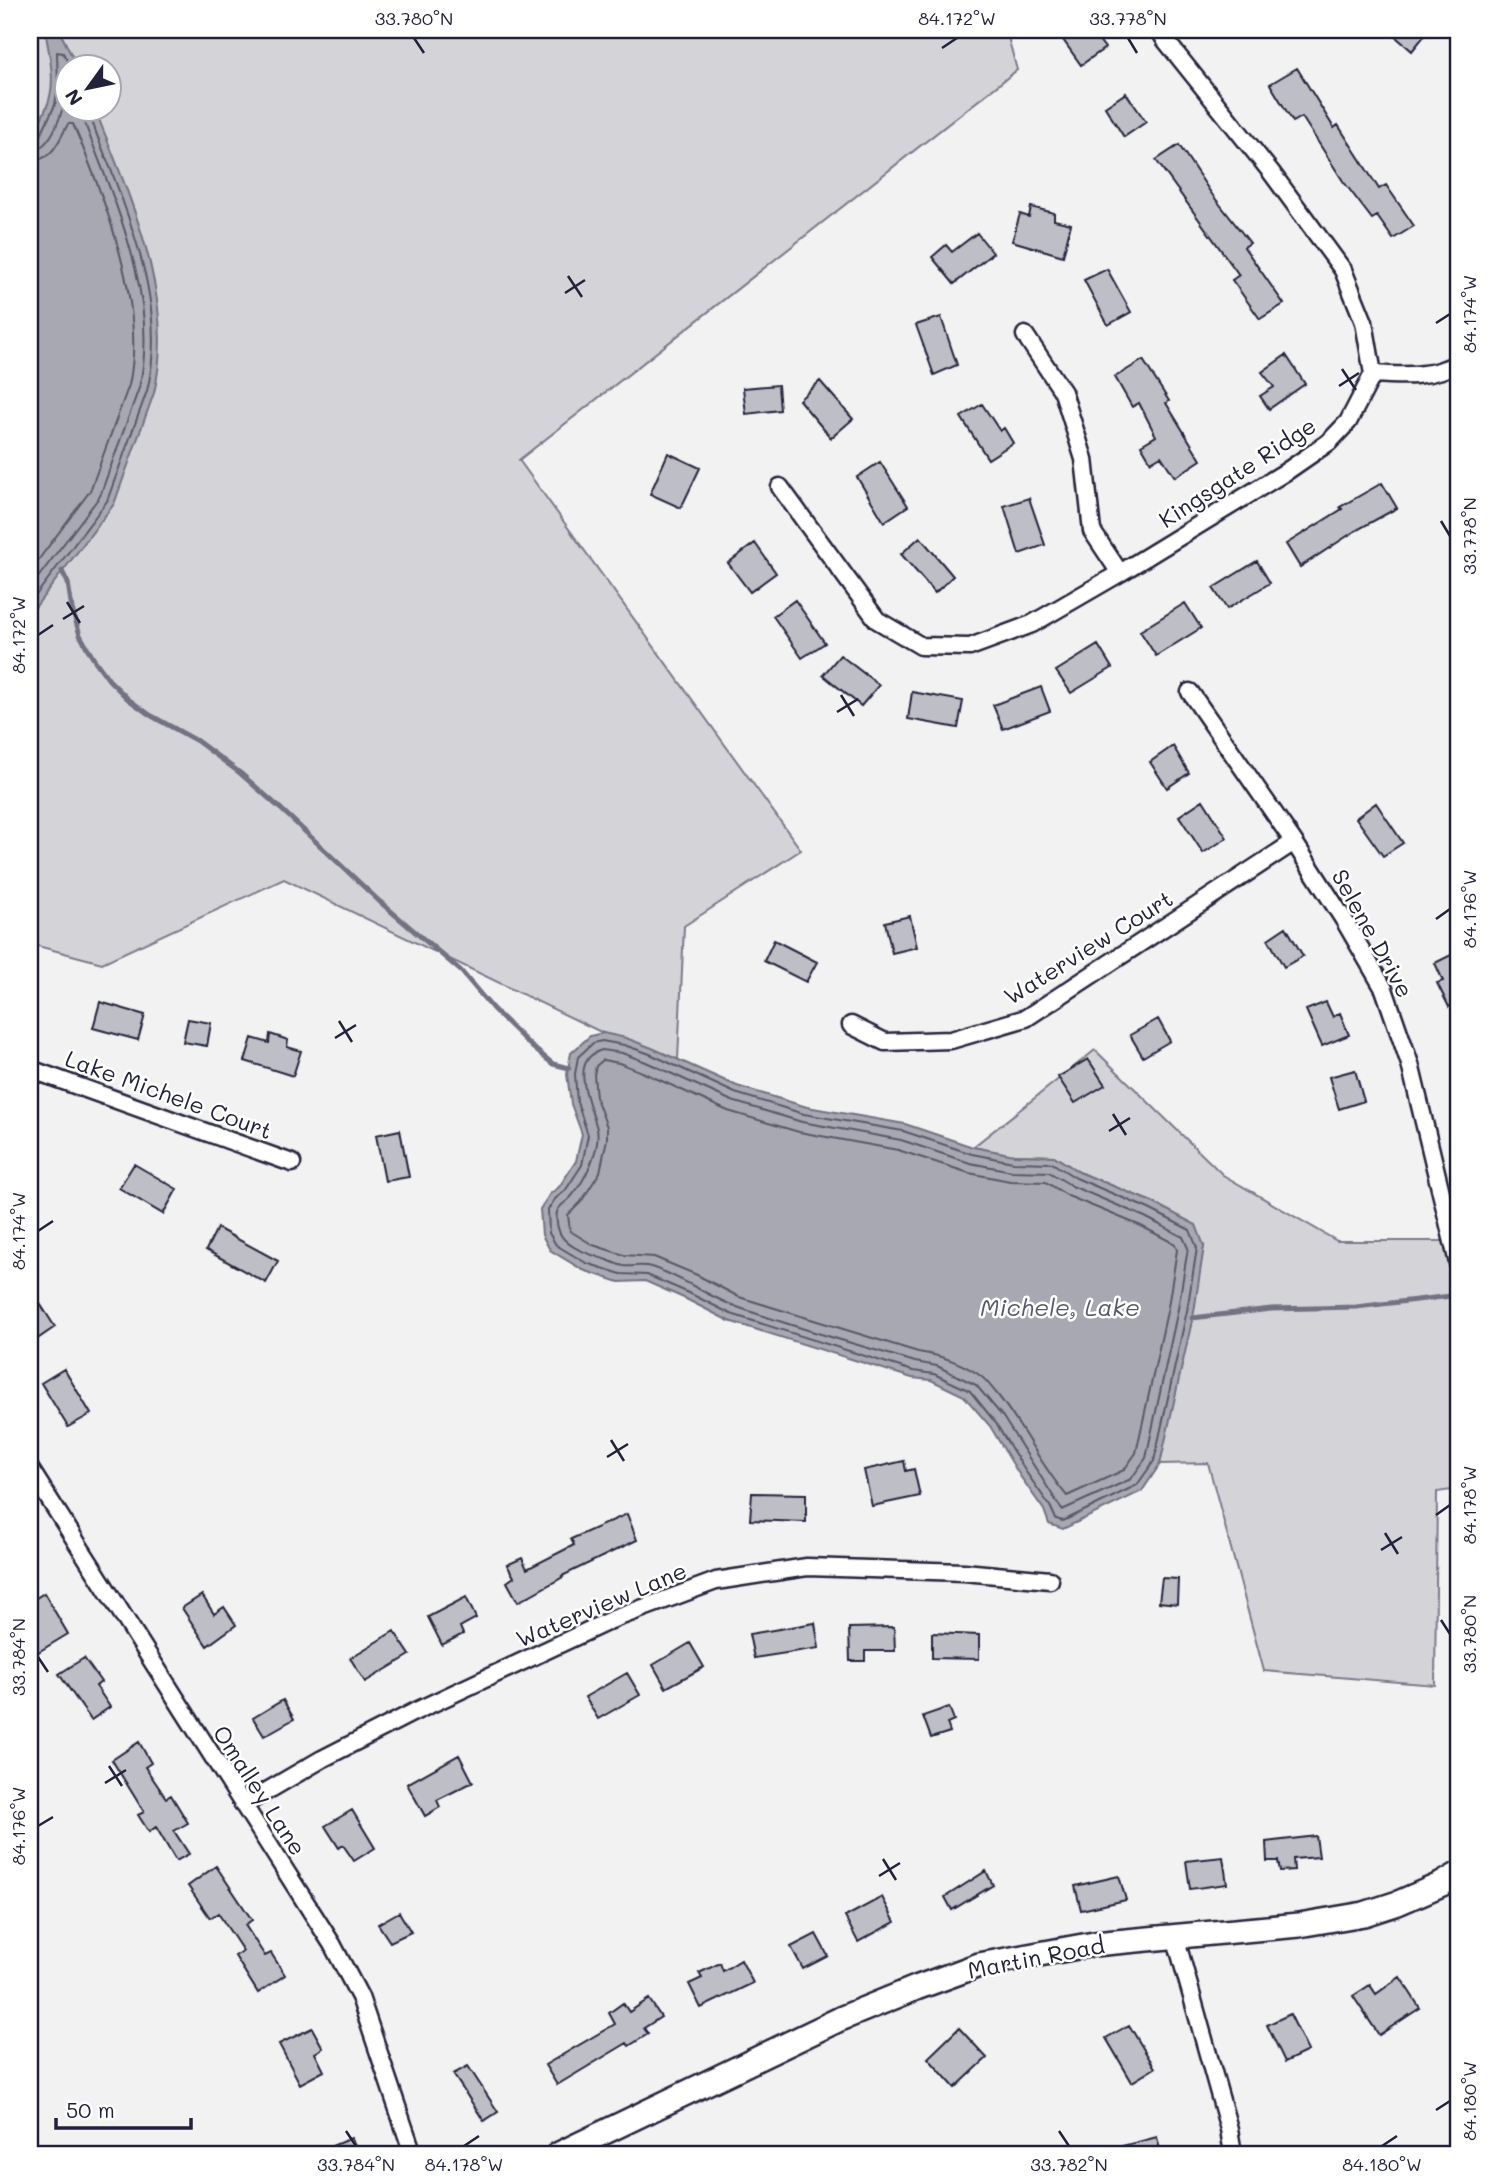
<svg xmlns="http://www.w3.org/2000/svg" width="1489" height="2184" font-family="Mali,sans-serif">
<rect width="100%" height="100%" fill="#f2f2f3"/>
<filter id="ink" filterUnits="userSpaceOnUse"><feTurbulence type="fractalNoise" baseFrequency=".0143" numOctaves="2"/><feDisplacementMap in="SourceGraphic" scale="14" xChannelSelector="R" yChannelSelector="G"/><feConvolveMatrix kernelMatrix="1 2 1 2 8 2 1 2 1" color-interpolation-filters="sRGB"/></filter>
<g filter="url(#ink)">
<path fill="#d3d3d8" stroke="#7a7a8a" stroke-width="2" fill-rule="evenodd" d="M30 30H1006L1017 70 519 460 801 850 684 926 678 1060 603 1033 284 879 102 963 30 944ZM66 66H108V108H66Z
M1095 1050 1223 1175 1337 1241H1459V1489L1437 1492 1435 1685 1264 1671 1208 1463 1160 1464 1204 1246 1196 1226 1152 1202 1079 1172 1054 1156 1014 1155 973 1147Z"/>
<path fill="#a8a8b2" stroke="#727282" stroke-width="2" d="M45 30H59L77 66H66V108L95 109C129 197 177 296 154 393L114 504 30 614V141C36 129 42 118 47 106 57 83 49 53 45 30Z
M603 1033 626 1038 652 1048 737 1086 807 1107 905 1124 973 1147 1014 1155 1054 1156 1079 1172 1152 1202 1196 1225 1204 1246 1194 1312 1160 1464 1142 1491 1063 1529 1049 1524 1044 1510 1020 1476 990 1426 964 1396 931 1380 912 1378 729 1321 686 1299 645 1281 619 1282 583 1270 550 1250 542 1235 540 1209 550 1194 559 1187 576 1161 582 1134 571 1104 567 1074 571 1053 590 1036Z"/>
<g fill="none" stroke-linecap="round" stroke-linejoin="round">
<path stroke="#58586b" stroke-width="2" d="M30 142 39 138 55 105 58 86 57 52 63 53 70 66
M30 151C53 149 64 109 66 90
M30 161C53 160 58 142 68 124H73C104 196 147 306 129 385L90 491 30 571
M30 588 100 496 139 388C161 298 113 199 82 116L81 108
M30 603 107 501 147 391C165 318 139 243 113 175 106 155 92 129 89 108
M602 1041 624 1045 650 1054 735 1093 804 1114 903 1131 972 1154 1013 1162 1052 1163 1076 1178 1149 1209 1190 1230 1197 1248 1187 1311 1154 1461 1137 1485 1063 1521 1056 1519 1050 1506 1026 1472 995 1422 970 1391 934 1374 913 1371 731 1314 689 1293 647 1275 621 1274 586 1263 556 1245 549 1233 548 1210 555 1199 565 1191 582 1165 588 1135 577 1102 575 1074 578 1057 593 1043Z
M602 1050 622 1053 646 1062 732 1101 802 1122 901 1140 970 1163 1012 1171 1049 1172 1072 1186 1145 1217 1183 1237 1188 1248 1178 1309 1146 1458 1131 1479 1062 1510 1003 1417 976 1385 937 1366 915 1362C856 1344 796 1328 737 1307 708 1297 681 1276 651 1267 642 1264 633 1267 624 1266 617 1265 611 1261 604 1259 589 1254 562 1247 558 1228 557 1225 556 1216 557 1212 559 1205 567 1202 571 1197 584 1182 601 1149 597 1129 592 1107 566 1060 602 1050Z
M603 1060 619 1063 642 1072 728 1111 799 1132 898 1150 969 1173 1010 1181 1046 1182 1068 1196 1141 1226 1175 1244 1177 1250 1168 1307 1136 1453 1124 1470 1067 1496C1040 1465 1023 1426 997 1394 991 1387 986 1379 978 1374 960 1362 939 1355 918 1352L739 1297 697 1275 654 1257 624 1255 593 1245 570 1231 568 1215 581 1202 600 1172 607 1139V1127L596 1098 594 1075 596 1066Z"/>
<path stroke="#727282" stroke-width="5" d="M62 571 68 583 72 609 80 635 93 658 109 680 128 699 150 715 197 741 240 773 281 809 379 901 461 971 493 1009 532 1047 553 1064 569 1068
M1192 1318 1271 1309 1356 1307 1451 1296"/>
</g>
<path fill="#bebec6" stroke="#22223b" stroke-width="2" d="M1056 30H1091L1105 48 1081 65Z
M1388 30H1429L1412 51Z
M1297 68 1334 128 1338 125 1379 189 1386 185 1414 226 1393 239 1377 216 1372 219 1343 181 1302 117 1293 122 1270 84Z
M1126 93 1146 122 1124 137 1105 107Z
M1179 145 1211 193 1250 243 1244 247 1284 304 1260 319 1232 280 1239 275 1156 160Z
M1031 207 1054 213V220L1071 224 1063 256 1012 241 1020 214 1029 217Z
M977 233 993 253 954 284 932 257 946 245 952 252Z
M1107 269 1131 312 1108 325 1084 280Z
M941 317 957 365 934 375 916 325Z
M1286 355 1305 384 1269 409 1260 396 1274 387 1262 372Z
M1143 360 1169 401 1166 403 1201 460 1175 477 1161 456 1151 462 1141 445 1156 436 1139 403 1132 407 1115 377Z
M820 381 853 419 831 438 799 400Z
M778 385 780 410 746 414 743 388Z
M982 404 1000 431 1004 428 1013 443 988 459 961 417Z
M668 453 700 468 681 508 650 494Z
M880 462 908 506 884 522 857 477Z
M1382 483 1397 508 1355 531 1300 567 1286 544 1342 509 1340 507Z
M1029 498 1045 545 1019 554 1004 506Z
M920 537 953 576 935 593 901 554Z
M755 543 776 573 750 592 728 563Z
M1257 561 1270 583 1227 609 1213 588Z
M795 600 825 643 802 658 773 616Z
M1185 603 1201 628 1156 656 1140 631Z
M1098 645 1112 668 1071 693 1056 671Z
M840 655 879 685 861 706 823 675Z
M1041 687 1050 711 1003 729 993 705Z
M912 692 963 701 958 728 908 719Z
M1173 746 1189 773 1167 788 1150 762Z
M1203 800 1227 838 1203 853 1179 816Z
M1376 803 1403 843 1383 856 1356 818Z
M910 916 917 947 892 953 885 922Z
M1286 927 1303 956 1284 967 1268 939Z
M774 940 817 962 806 982 764 961Z
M1455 953 1459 960V1001L1449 1007 1437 983 1443 981 1435 963Z
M100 1002 145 1015 138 1040 93 1028Z
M1326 1002 1333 1017 1340 1013 1349 1035 1322 1046 1306 1010Z
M188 1019 211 1023 207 1046 183 1042Z
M1158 1019 1170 1041 1143 1057 1130 1035Z
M270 1034 288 1040 287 1047 301 1051 293 1076 245 1061 252 1038 269 1043Z
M1088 1059 1105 1085 1075 1103 1058 1077Z
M1355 1070 1364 1101 1339 1109 1329 1077Z
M400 1130 409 1177 385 1181 376 1135Z
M134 1164 177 1189 163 1214 119 1188Z
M217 1228 278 1261 266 1283 206 1250Z
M30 1288 55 1327 30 1344Z
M64 1369 91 1414 68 1427 41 1383Z
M904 1461 906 1471 914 1469 920 1496 872 1506 864 1470Z
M752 1493 806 1494V1522L750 1520Z
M627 1514 637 1540 562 1576 563 1577 518 1602 507 1582 514 1577 507 1565 522 1558 527 1569 574 1545 571 1539Z
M1162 1578 1178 1579 1177 1604 1159 1602Z
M44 1593 68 1634 30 1657V1633L35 1629 30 1621V1602Z
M202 1595 214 1614 224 1607 236 1625 207 1646 182 1608Z
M466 1597 476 1618 460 1627 463 1634 442 1645 428 1617Z
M815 1623 819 1648 754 1658 749 1634Z
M894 1627 895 1651H865V1661H850L849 1628Z
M394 1631 410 1655 365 1682 350 1658Z
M932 1633 979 1635V1659L932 1658Z
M690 1643 704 1667 666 1688 653 1665Z
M84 1658 101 1682 96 1686 110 1707 91 1720 59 1674Z
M627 1673 640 1695 598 1719 585 1697Z
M283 1700 294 1719 264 1736 253 1718Z
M949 1707 954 1720 947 1723 950 1732 931 1738 923 1716Z
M139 1742 151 1763 145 1767 166 1798 171 1795 188 1823 174 1831 189 1854 176 1861 156 1827 149 1832 138 1815 144 1812 112 1760Z
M459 1755 473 1782 437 1800 440 1807 425 1816 407 1784Z
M352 1810 375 1848 354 1861 343 1845 339 1848 325 1826Z
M1316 1836 1319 1857 1293 1859 1294 1870 1280 1871 1278 1861H1267L1266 1842Z
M1223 1857 1227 1884 1190 1889 1186 1861Z
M216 1866 252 1920 245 1925 265 1956 271 1953 285 1975 258 1993 235 1956 243 1951 218 1913 210 1918 188 1886Z
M986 1871 993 1885 952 1910 945 1897Z
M1119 1876 1126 1900 1081 1910 1075 1886Z
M882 1897 895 1922 858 1942 845 1917Z
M399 1912 411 1932 390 1942 378 1924Z
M816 1934 828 1956 803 1969 791 1947Z
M741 1960 753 1983 701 2008 689 1984 702 1978 699 1973 720 1963 723 1971Z
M1400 1977 1420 2008 1379 2035 1353 1996 1370 1985 1376 1994Z
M649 1999 661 2017 644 2028 648 2034 629 2046 627 2043 557 2085 545 2065 615 2024 609 2013 623 2003 629 2012Z
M1290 2014 1308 2051 1285 2062 1267 2025Z
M1129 2025 1155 2068 1132 2082 1106 2038Z
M312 2028 323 2048 315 2053 324 2071 300 2084 279 2044Z
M959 2028 987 2058 955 2088 928 2058Z
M468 2066 498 2112 484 2121 453 2074Z
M1157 2137 1161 2154H1112L1111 2149Z
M351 2138 359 2154H313Z"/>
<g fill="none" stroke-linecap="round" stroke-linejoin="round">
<defs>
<path id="street" d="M1025 335 1063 392 1084 459 1092 531 1120 573
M1373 374C1402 376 1434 378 1459 362
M780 487 877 620 921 646 970 647 1032 624 1120 573 1287 471 1329 442 1348 422 1373 374 1364 322 1343 270 1271 172 1166 41 1159 30
M1190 692 1294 842 1344 920 1384 989 1410 1064 1459 1267
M851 1025 885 1042 951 1040 1026 1018 1294 842
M30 1069 292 1163
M30 1469 332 1944 360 1997 413 2154
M243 1805 322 1759 414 1712 611 1620 716 1581 807 1567 964 1572 1050 1580
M1175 1936 1229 2129 1233 2154"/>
<path id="secondary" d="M559 2154 840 2019 916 1988 979 1965 1094 1944 1299 1925 1364 1914 1398 1903 1442 1884 1459 1874"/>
</defs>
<use href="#street" stroke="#22223b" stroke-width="21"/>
<use href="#secondary" stroke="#22223b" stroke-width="28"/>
<use href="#street" stroke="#fff" stroke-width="16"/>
<use href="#secondary" stroke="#fff" stroke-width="23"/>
</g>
</g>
<path fill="none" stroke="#22223b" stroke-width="2.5" d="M414 38 424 53M1128 38 1137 53M942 48 957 38M568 276 582 297M565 293 585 280M1436 323 1450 314M1342 369 1356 390M1339 386 1359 373M1441 521 1450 536M67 602 80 623M63 619 84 606M38 635 53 625M841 695 854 716M837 712 858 699M1436 919 1450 909M339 1021 352 1042M335 1038 356 1025M1113 1114 1126 1135M1109 1131 1130 1118M38 1231 53 1221M611 1440 624 1461M607 1457 628 1444M1436 1515 1450 1505M1385 1533 1398 1554M1381 1550 1402 1537M1441 1620 1450 1634M38 1657 48 1672M109 1766 122 1786M105 1783 126 1770M38 1826 53 1817M883 1859 896 1880M879 1876 900 1863M1436 2110 1450 2101M346 2131 356 2146M1059 2131 1069 2146M464 2146 479 2136M1382 2146 1397 2136"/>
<g text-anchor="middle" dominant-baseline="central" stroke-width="5" stroke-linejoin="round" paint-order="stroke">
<g font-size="23" fill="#22223b" stroke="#fff">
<text transform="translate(1237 472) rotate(-33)">Kingsgate Ridge</text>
<text transform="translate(1373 933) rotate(61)">Selene Drive</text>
<text transform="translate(1088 947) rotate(-32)">Waterview Court</text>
<text transform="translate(169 1094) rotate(20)">Lake Michele Court</text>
<text transform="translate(601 1604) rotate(-23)">Waterview Lane</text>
<text transform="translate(260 1790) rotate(57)">Omalley Lane</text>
<text transform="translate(1036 1957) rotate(-11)">Martin Road</text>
</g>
<g font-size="24" font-style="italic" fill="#58586b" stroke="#fff">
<text x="1060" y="1306">Michele, Lake</text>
</g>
</g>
<rect width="1489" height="2184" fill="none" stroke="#fff" stroke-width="77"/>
<g transform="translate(88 88) rotate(237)"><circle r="33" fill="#ffffff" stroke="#a7a7b1" stroke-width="2"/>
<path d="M0-5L12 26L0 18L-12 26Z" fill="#22223b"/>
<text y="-10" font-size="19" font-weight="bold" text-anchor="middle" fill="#22223b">N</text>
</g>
<path d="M56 2118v10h135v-10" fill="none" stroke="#22223b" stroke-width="3.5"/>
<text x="66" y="2118" font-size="21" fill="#22223b" stroke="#ffffff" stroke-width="5" paint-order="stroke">50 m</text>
<rect x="38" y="38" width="1412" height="2108" fill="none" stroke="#22223b" stroke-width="2.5"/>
<g font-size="18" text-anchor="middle" fill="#22223b">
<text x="414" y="25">33.780°N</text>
<text x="957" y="25">84.172°W</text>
<text x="1128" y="25">33.778°N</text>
<text transform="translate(1470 314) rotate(-90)" y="6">84.174°W</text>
<text transform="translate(1470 536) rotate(-90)" y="6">33.778°N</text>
<text transform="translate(19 635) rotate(-90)" y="6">84.172°W</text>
<text transform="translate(1470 909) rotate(-90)" y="6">84.176°W</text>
<text transform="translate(19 1231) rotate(-90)" y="6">84.174°W</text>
<text transform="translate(1470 1505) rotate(-90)" y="6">84.178°W</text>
<text transform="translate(1470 1634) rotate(-90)" y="6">33.780°N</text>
<text transform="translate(19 1657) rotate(-90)" y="6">33.784°N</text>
<text transform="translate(19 1826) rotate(-90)" y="6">84.176°W</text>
<text transform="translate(1470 2101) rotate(-90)" y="6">84.180°W</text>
<text x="356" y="2171">33.784°N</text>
<text x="464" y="2171">84.178°W</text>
<text x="1069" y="2171">33.782°N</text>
<text x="1382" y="2171">84.180°W</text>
</g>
</svg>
